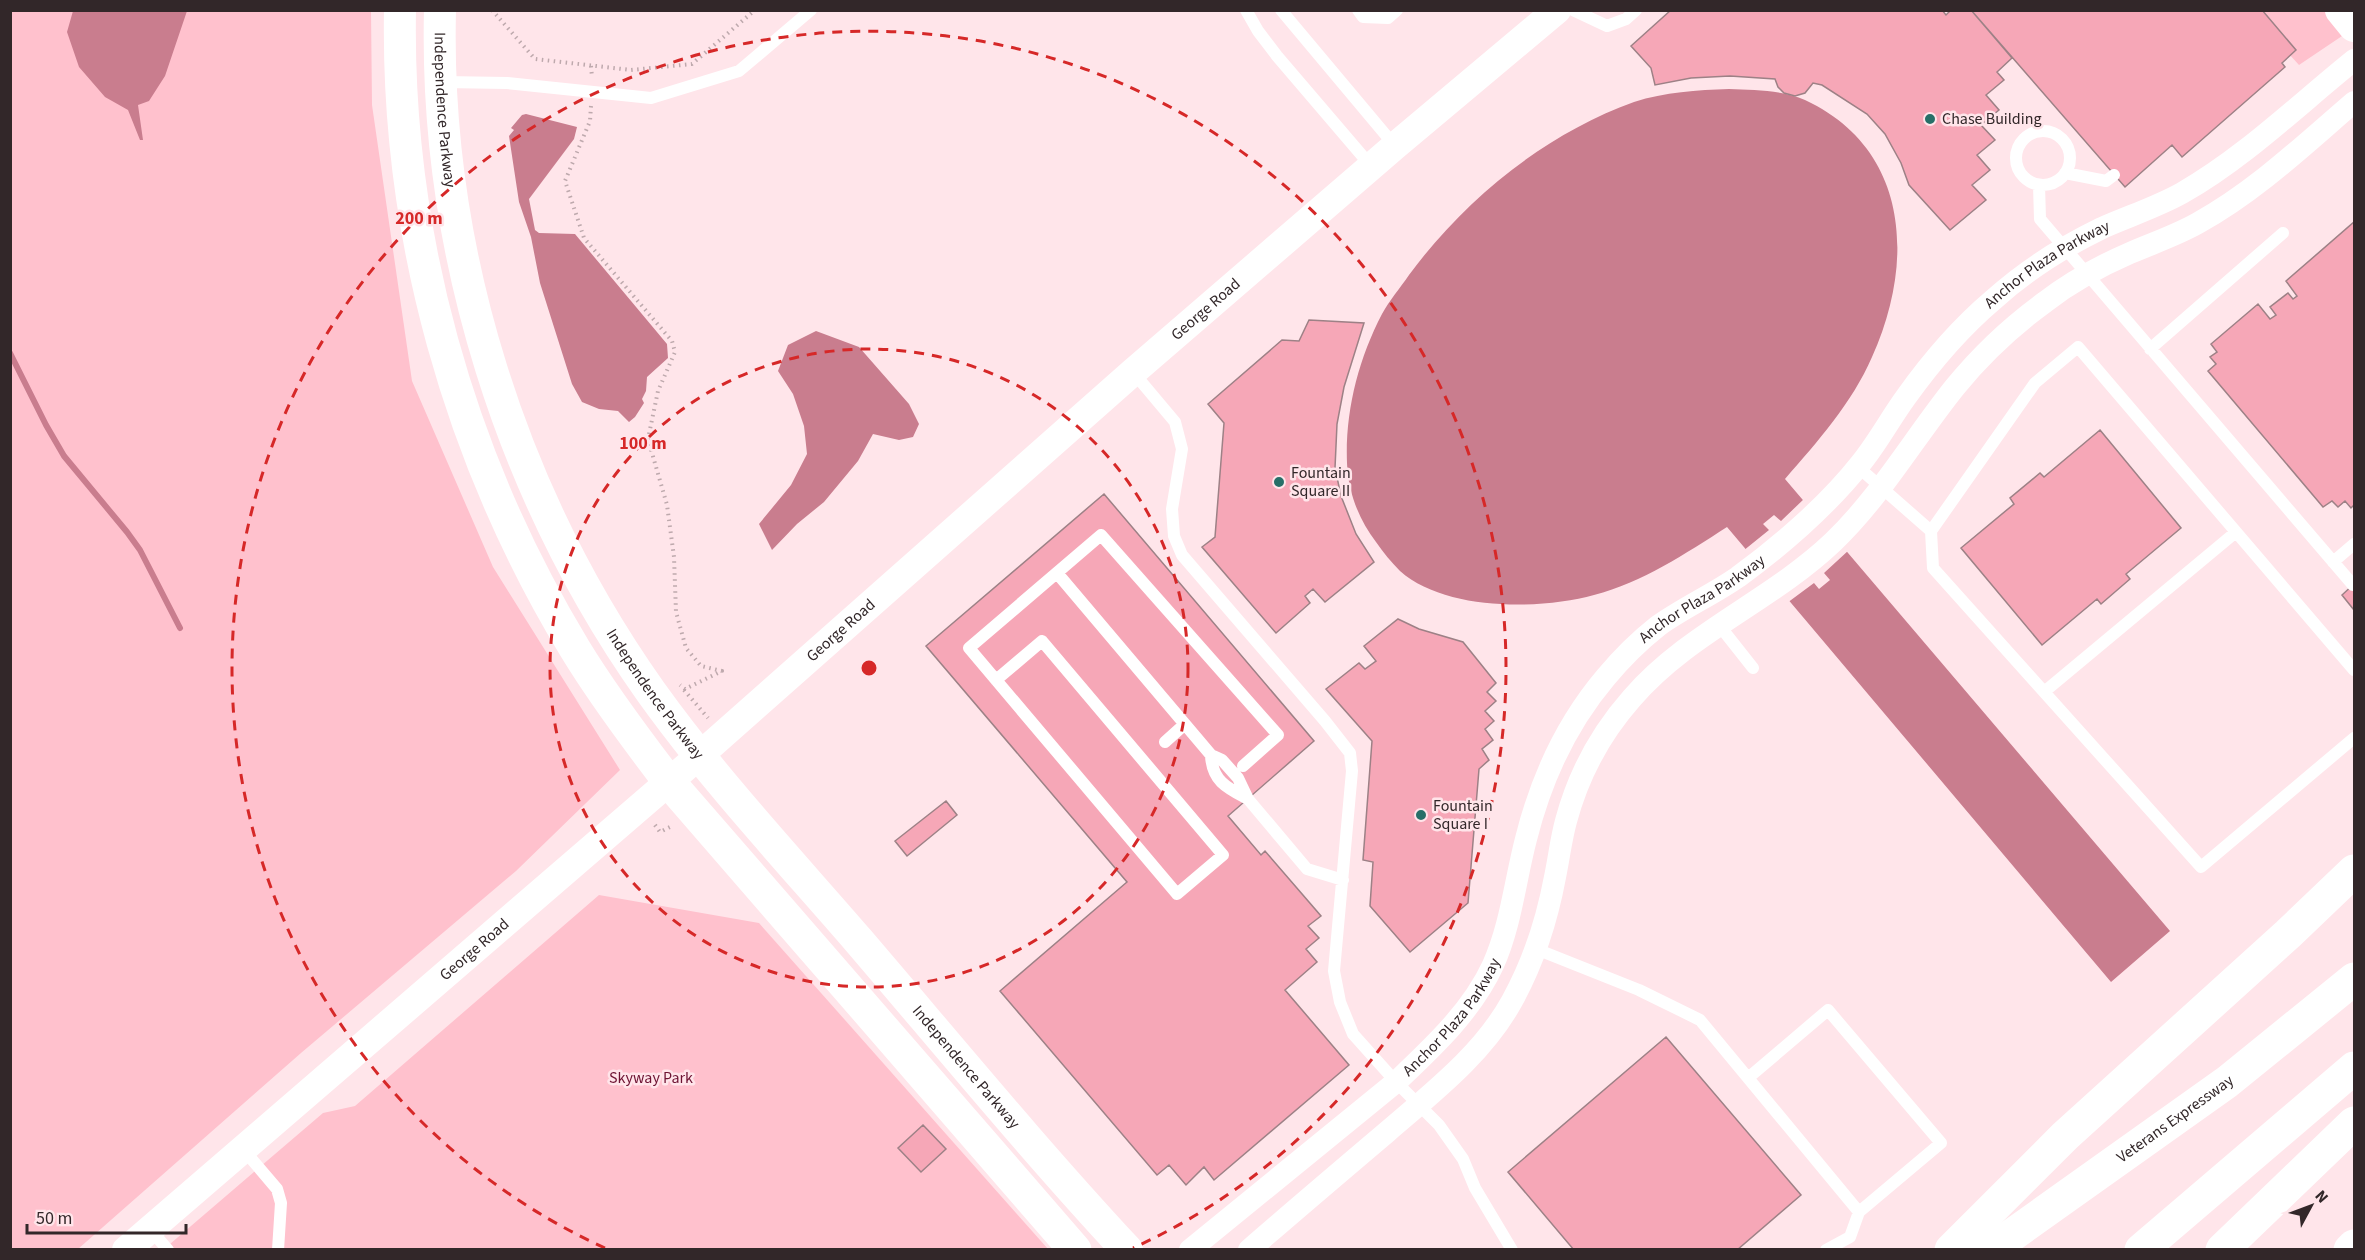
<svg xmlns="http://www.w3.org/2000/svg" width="2365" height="1260" font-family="'Source Sans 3',sans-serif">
<rect width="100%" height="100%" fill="#ffe5ea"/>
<path fill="#ffc1cd" d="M10 11H371L372 105 412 381 493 567 620 770 516 871 301 1053 78 1249H11Z
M2250 11H2324L2345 34 2299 65Z
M599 895 759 923 1048 1249 163 1250 323 1113 355 1106Z"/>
<path fill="#c97d8e" d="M73 11H187L165 76 149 101 138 105 143 140H140L128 110 105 97 79 67 67 32Z
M1729 89C1754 90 1783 90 1805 100 1910 149 1915 262 1872 357 1852 403 1818 441 1785 479L2170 931 2111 982 1727 527C1685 554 1643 582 1594 595 1540 610 1445 611 1400 571 1391 562 1383 552 1376 542 1359 520 1348 492 1347 463 1345 412 1358 360 1382 314 1389 301 1400 288 1409 275 1465 199 1545 134 1634 102 1665 92 1697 90 1729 89Z
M526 114 577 127 574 139 529 199 535 230 539 233 575 234 667 344 668 358 647 377 646 391 642 399 644 403 635 417 629 422 618 411 599 409 582 402 572 384 540 283 531 237 519 202 509 136 514 130 511 128 522 115Z
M816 331 859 347 909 404 919 424 913 437 899 440 873 434 858 461 824 502 797 524 772 550 759 524 791 485 807 454 804 426 793 394 778 371 788 345Z"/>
<path fill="#ffe5ea" d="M1805 498 1849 550 1824 573 1830 580 1819 589 1814 583 1787 603 1743 551 1769 530 1763 524 1774 515 1781 521Z"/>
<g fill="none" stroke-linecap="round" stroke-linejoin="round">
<path stroke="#c97d8e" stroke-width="6" d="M10 353 46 425 64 456 127 532 140 550 180 628"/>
</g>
<path fill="#f6a7b7" stroke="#9d8186" stroke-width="1.5" d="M1671 10H1942L1946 15 1951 10H1971L2012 58 1997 72 2004 80 1986 95 1999 110 1981 125 1995 140 1977 155 1990 170 1972 185 1986 200 1950 230 1909 185 1901 163 1885 134 1867 114 1822 85 1813 83 1805 93 1795 96 1784 93 1778 87 1775 79 1730 76 1691 78 1655 85 1651 68 1631 46Z
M1971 10H2262L2296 50 2282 63 2285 67 2182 157 2172 145 2125 187Z
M2354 222V505L2351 508 2345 501 2338 507 2332 501 2323 507 2208 371 2216 364 2210 357 2217 352 2211 344 2258 304 2270 319 2276 315 2270 307 2288 293 2293 299 2297 296 2286 281Z
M1309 320 1364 323 1344 387 1337 424 1335 468 1341 496 1356 534 1374 562 1325 602 1313 589 1305 596 1310 603 1276 633 1202 547 1215 537 1224 423 1208 404 1282 340 1299 341Z
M2100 430 2181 528 2126 574 2130 579 2101 604 2097 599 2042 645 1961 548 2014 504 2010 498 2040 473 2044 477Z
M1104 494 1314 741 1228 816 1261 855 1265 851 1321 916 1308 926 1319 938 1306 949 1317 962 1285 990 1349 1065 1214 1180 1204 1167 1186 1185 1169 1165 1157 1175 1000 991 1127 882 926 646Z
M2354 584V610L2342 595Z
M1398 619 1419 629 1463 642 1496 683 1487 692 1496 701 1485 711 1494 721 1485 729 1493 740 1482 749 1489 760 1479 769 1468 903 1410 952 1370 906 1373 862 1363 860 1372 741 1326 689 1359 663 1365 669 1376 661 1364 646Z
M946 801 957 815 907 856 895 841Z
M1666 1037 1801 1195 1737 1250H1574L1508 1172Z
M923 1125 946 1149 921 1172 898 1148Z"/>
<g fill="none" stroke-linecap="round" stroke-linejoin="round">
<path stroke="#bea9ad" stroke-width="4" stroke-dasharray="1.5 4.5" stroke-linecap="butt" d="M492 10 535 59 631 70 692 64 755 10
M591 66 592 77
M591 106 590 121 565 181 584 238 672 341 675 352 658 391 648 439 667 505 674 557 676 612 686 648 701 666 722 671 685 689 680 685
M684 690 708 718
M655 825 660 832 672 826"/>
<path stroke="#fff" stroke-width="12" d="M1246 10 1258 31 1277 56 1371 166
M1281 10 1395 146
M1358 10 1363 17 1388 18 1397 10
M1573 10 1607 26 1626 19 1636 10
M443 82 507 83 651 98 739 71 811 10
M2016 158a27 27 0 1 1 54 0a27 27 0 1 1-54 0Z
M2065 173 2106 181 2114 175
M2039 185 2040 219 2353 585
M2150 349 2283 233
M1133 372 1175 422 1182 449 1172 509 1174 536 1182 555 1325 721 1350 753 1352 771 1334 971 1340 1002 1353 1034 1396 1082 1439 1125 1463 1159 1475 1188 1512 1250
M1858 467 1931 531 2035 383 2078 347 2354 670
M1931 531 1933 568 2201 867 2354 738
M2333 562 2354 544
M1057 573 1211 755 1222 760 1238 778 1248 799 1307 869 1343 880
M1719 625 1753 668
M996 680 1042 641 1223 855 1177 894 969 648 1101 535 1278 735 1243 766
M2044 692 2236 532
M1165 742 1185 724
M1211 755C1212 781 1227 788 1248 799
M1536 949 1639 990 1700 1020 1859 1212
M1748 1078 1828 1010 1941 1143 1859 1212 1850 1237 1826 1250
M243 1149 277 1189 281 1203 278 1250
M150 1229 168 1250"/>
<g stroke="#fff" stroke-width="22">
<path id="s1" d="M1190 1250 1396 1082C1432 1048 1472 1011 1493 965 1511 925 1515 881 1526 839 1541 779 1566 724 1606 677 1621 659 1639 641 1658 626 1683 608 1712 595 1738 577 1760 561 1781 544 1801 526 1822 507 1843 486 1861 463 1878 442 1890 419 1906 397 1931 362 1960 328 1993 300 2025 271 2063 247 2102 228 2129 216 2157 207 2182 193 2245 157 2298 105 2354 60"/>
<path d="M1249 1250C1295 1210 1341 1171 1387 1132 1432 1093 1483 1054 1512 1001 1533 963 1547 920 1555 877 1559 858 1561 839 1566 821 1578 776 1601 733 1632 698 1688 633 1771 601 1833 542 1881 496 1914 438 1955 387 1981 355 2012 326 2045 302 2071 282 2100 266 2130 253 2153 243 2177 235 2198 223 2256 191 2305 144 2354 102"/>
</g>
<path stroke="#fff" stroke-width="28" id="s2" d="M126 1250 700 755 1133 372 1395 146 1557 10"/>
<g stroke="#fff" stroke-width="32">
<path d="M400 10C396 234 459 458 575 649 603 695 636 739 669 782"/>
<path id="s3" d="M440 10C434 251 512 496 651 692 714 780 788 859 858 940 947 1044 1034 1150 1127 1250"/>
<path d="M2341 10 2354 26"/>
</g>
<g stroke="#fff" stroke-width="33">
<path d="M669 782 1075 1250"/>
<path d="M1951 1250 2065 1136 2288 934 2354 871"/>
<path id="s4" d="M1991 1250 2227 1082 2354 979"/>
<path d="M2141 1250 2354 1068"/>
<path d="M2222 1250 2354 1123"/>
<path d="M2350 1250 2354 1246"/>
</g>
</g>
<g fill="none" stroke="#d62828" stroke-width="3" stroke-dasharray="10 8">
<circle cx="869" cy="668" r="319"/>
<path d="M605 1248A637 637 0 1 1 1133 1248"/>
</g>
<g fill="#276f68" stroke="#ffe5ea" stroke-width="2">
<circle cx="1930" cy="119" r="6"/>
<circle cx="1279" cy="482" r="6"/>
<circle cx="1421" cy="815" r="6"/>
</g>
<g text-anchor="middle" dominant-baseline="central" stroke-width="5" stroke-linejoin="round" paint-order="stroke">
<g font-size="16" fill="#322729" stroke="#ffe5ea">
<text stroke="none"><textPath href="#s3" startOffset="100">Independence Parkway</textPath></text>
<text stroke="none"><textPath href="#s1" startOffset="1342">Anchor Plaza Parkway</textPath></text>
<text stroke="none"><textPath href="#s2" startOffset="1432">George Road</textPath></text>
<text stroke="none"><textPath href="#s1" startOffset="856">Anchor Plaza Parkway</textPath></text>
<text stroke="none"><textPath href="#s2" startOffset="946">George Road</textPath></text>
<text stroke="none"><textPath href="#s3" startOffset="730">Independence Parkway</textPath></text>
<text stroke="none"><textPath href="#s2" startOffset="460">George Road</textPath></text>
<text stroke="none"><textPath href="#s1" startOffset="352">Anchor Plaza Parkway</textPath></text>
<text stroke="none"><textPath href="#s3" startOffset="1216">Independence Parkway</textPath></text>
<text stroke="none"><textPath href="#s4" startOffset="226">Veterans Expressway</textPath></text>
</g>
<g font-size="16" fill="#322729" stroke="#ffe5ea" text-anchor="start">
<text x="1942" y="119">Chase Building</text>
<text x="1291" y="473">Fountain<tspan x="1291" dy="18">Square II</tspan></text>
<text x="1433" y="806">Fountain<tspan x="1433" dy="18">Square I</tspan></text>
</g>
<g font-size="16" fill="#6e1333" stroke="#ffe5ea">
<text x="651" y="1078">Skyway Park</text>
</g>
</g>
<circle cx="869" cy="668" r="9" fill="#d62828" stroke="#ffe5ea" stroke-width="3"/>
<g font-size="18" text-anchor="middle" font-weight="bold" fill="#d62828" stroke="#ffe5ea" stroke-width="5" stroke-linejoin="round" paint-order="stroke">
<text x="419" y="224">200 m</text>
<text x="643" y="449">100 m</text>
</g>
<rect width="2365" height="1260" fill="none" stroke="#322729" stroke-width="24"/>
<g transform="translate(2311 1206) rotate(49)" stroke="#ffe5ea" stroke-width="4.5" paint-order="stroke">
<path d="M0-4.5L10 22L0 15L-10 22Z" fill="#322729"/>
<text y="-9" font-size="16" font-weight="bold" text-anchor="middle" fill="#322729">N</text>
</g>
<path d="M27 1224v9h159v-9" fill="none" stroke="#322729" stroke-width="3"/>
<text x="36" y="1224" font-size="18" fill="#322729" stroke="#ffe5ea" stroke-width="4.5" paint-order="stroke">50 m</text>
</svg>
